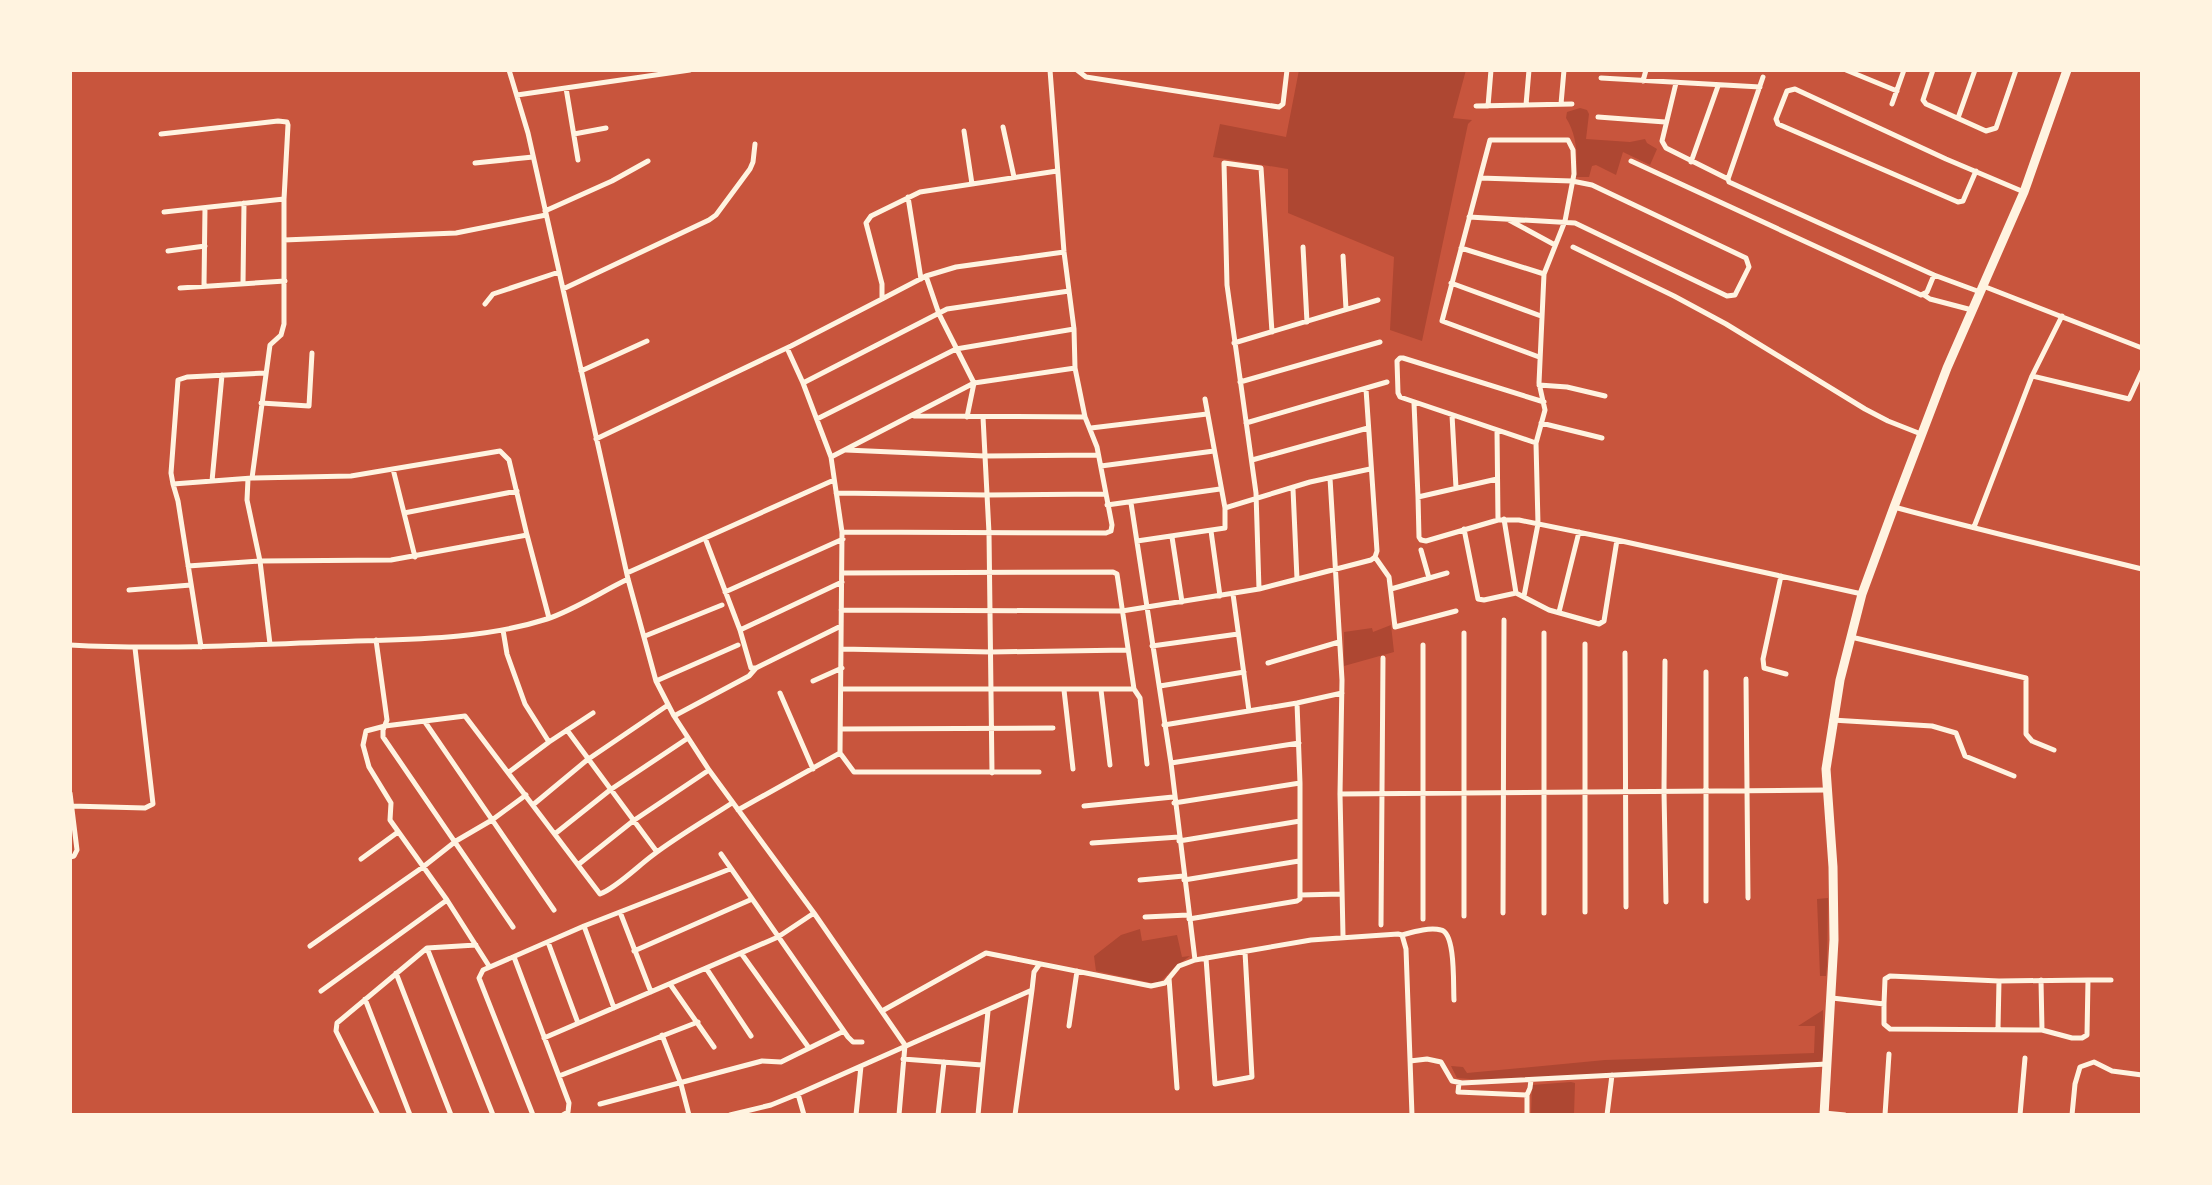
<svg xmlns="http://www.w3.org/2000/svg" width="2212" height="1185" font-family="Manrope,sans-serif">
<rect width="100%" height="100%" fill="#c8553d"/>
<path fill="#ae4732" d="M1299 70H1466L1453 118 1472 120 1468 124 1422 341 1390 330 1394 257 1288 213V169L1213 157 1220 124 1286 137Z
M1580 108 1587 110 1589 114 1586 139 1630 142 1645 139 1647 143 1657 149 1650 165 1623 152 1616 175 1596 165 1592 166 1589 177H1576C1578 157 1577 135 1566 118L1567 112Z
M1391 625 1394 652 1344 666V632L1372 628 1373 632Z
M1828 898 1827 965 1826 976H1820L1817 899Z
M1140 929 1142 941 1177 935 1182 957 1190 956 1175 967 1160 982 1152 983 1096 971 1094 956 1121 935Z
M1823 1010V1057L1821 1062 1817 1063 1482 1080 1457 1078 1451 1066 1463 1067 1467 1073 1605 1060 1814 1053 1815 1026H1798Z
M1571 1082 1575 1083 1574 1115H1531L1532 1085Z"/>
<g fill="none" stroke-linecap="round" stroke-linejoin="round">
<path stroke="#fff3e0" stroke-width="5" d="M509 70 528 133 628 579 656 681 674 716 709 770 814 913 905 1045
M1077 70 1086 77 1279 107 1283 104 1287 70
M1846 70 1897 91
M1933 70 1923 100 1926 104 1986 131 1996 128 2016 70
M1601 78 1760 87
M1643 81 1646 70
M1676 83 1662 141 1666 148 1728 179 1729 182 1934 275 1980 292
M566 88 578 160
M517 95 690 70
M1561 104 1564 70
M1892 104 1904 70
M1526 105 1529 70
M1476 106 1572 104
M1488 106 1491 70
M1598 117 1665 122
M1958 118 1975 70
M1003 127 1014 177
M964 131 972 184
M161 134 278 121 287 122 288 125 284 199V324L281 335 270 345 252 478
M574 134 606 128
M1631 161 1921 295 1927 292 1934 275
M1691 162 1718 86
M475 163 533 157
M1976 171 1963 201 1958 202 1778 124 1776 119 1787 91 1795 89 1946 159 2024 192
M1728 179 1763 77
M908 197 921 279
M545 211 612 181 648 161
M164 212 284 199
M1469 217 1575 223 1727 296 1735 295 1749 267 1746 258 1592 185 1572 181 1480 178
M1509 220 1555 245
M284 240 456 233 546 215
M1303 247 1307 322
M1573 247 1674 296 1726 324 1865 409 1888 421 1921 434
M1461 248 1544 274
M168 251 205 246
M1343 256 1346 309
M926 276 939 314 974 383 967 417
M1451 283 1541 316
M243 284 244 203
M204 286 205 208
M1983 286 2142 348
M180 288 285 281
M563 289 709 220 716 215 750 169 753 162 755 144
M1924 295 1930 299 1972 310
M882 299 926 276 956 267 1064 252
M485 304 493 294 559 272
M2062 316 2032 376 2129 399 2142 371
M1234 343 1378 300
M787 348 803 383 831 457 842 532 840 753 854 772H1039
M581 371 647 341
M1240 382 1380 342
M803 383 947 309 1069 291
M1539 385 1567 387 1605 396
M261 403 309 406 312 353
M1414 403 1418 497 1497 479
M1452 415 1456 488
M914 416 1085 417
M983 417 989 533 992 773
M817 419 956 349 1074 329
M1246 423 1387 382
M1541 423 1602 438
M1091 428 1207 414
M1497 430 1498 520H1519L1617 540 1862 594
M596 439 791 346 882 299V284L866 223 871 216 920 192 1057 171
M1536 443 1400 397 1398 393 1397 361 1400 358H1403L1544 402
M846 450 984 456 1098 455
M831 457 974 383 1075 368
M1252 460 1368 428
M1101 466 1214 451
M393 469 415 557
M1330 478 1342 680 1340 794 1343 936
M248 479 247 500 260 561 270 644
M212 481 222 375
M173 484 171 473 178 380 187 377 265 373
M1293 489 1297 579
M836 493 987 495 1104 494
M1418 497 1419 537 1421 540 1426 541 1498 520
M1131 503 1171 763 1195 960
M1107 505 1220 489
M1894 507C1976 529 2059 549 2142 569
M1225 508 1310 482 1370 469
M404 513 517 491
M1504 519 1516 593 1549 610 1599 624 1604 621 1617 540
M1974 527 2032 376
M1464 529 1478 599 1484 600 1516 593
M1211 531 1220 596
M842 532 1106 533 1111 531 1112 525 1097 447 1085 417 1075 368 1074 329 1064 252 1050 70
M1172 537 1182 602
M705 538 740 630 751 668H756L841 626
M1137 541 1225 528V508L1205 399
M1421 550 1429 578
M1375 557 1389 577 1395 627 1456 611
M188 566 260 561 391 560 527 535 549 618
M627 573 834 480
M843 573 1113 572 1117 574 1134 689 1140 698 1147 764
M1781 576 1763 659 1764 668 1786 674
M1259 589 1256 493 1227 285 1224 163 1261 168 1272 332
M1391 589 1447 573
M129 590 191 585
M725 592 843 539
M1233 594 1249 711
M1524 596 1538 524 1536 443 1545 410 1539 383 1544 274 1565 221 1574 174 1573 150 1568 140H1490L1442 321 1539 357
M841 610 1122 611 1259 589 1371 560 1375 557 1377 551 1366 389
M1559 612 1579 532
M503 630 507 654 525 704 549 742
M740 630 842 582
M1464 633V916
M1544 633V913
M645 636 722 605
M1851 637 2026 678V734L2032 741 2054 750
M376 640 387 720 383 730V737L513 927
M1585 644V912
M70 645C157 650 243 645 330 642 402 639 478 641 547 619 574 610 601 592 628 579
M1152 646 1238 634
M201 647 178 501 173 484 252 478 351 476 500 451 509 460 527 535
M841 649 991 652 1128 650
M1625 653 1626 907
M1665 661 1664 791 1666 902
M1268 663 1339 642
M1706 672V901
M1746 679 1748 898
M656 681 738 645
M813 681 842 668
M1160 686 1244 672
M842 689H1134
M1064 690 1073 769
M1101 690 1110 765
M780 693 813 769
M674 716 749 676 756 668
M1832 720 1932 726 1956 733 1965 756 2014 776
M425 722 554 910
M1164 725 1297 703 1342 693
M842 729 1053 728
M567 730 657 852
M1171 763 1299 743
M509 772 549 742 593 713
M70 793 77 850 74 856 70 857
M1340 794 1826 790
M1174 803 1300 783
M534 804 587 760 668 705
M71 806 145 808 153 804 135 648
M1084 806 1173 797
M738 810 840 753
M556 833 610 790 688 738
M1179 841 1300 821
M1092 843 1179 837
M721 854 848 1037 853 1042H862
M361 859 398 832
M579 864 633 821 709 770
M1140 880 1184 876
M1184 880 1299 861
M1300 895 1342 894
M620 912 651 992
M1503 913 1504 620
M1145 917 1188 915
M1189 919 1297 901 1300 899V783L1297 703
M1423 919V645
M1381 925 1383 658
M584 926 614 1008
M1402 935C1413 932 1429 927 1441 930 1456 933 1453 987 1454 1000
M548 942 578 1023
M310 946 423 867 456 841 492 820 526 795
M427 948 493 1115
M634 951 750 900
M741 953 809 1048
M514 957 569 1103 568 1112 563 1115
M1206 958 1215 1084 1252 1077 1245 952
M489 966 447 900 390 820 391 803 369 767 363 745 366 731 385 726 465 716 600 894C616 888 638 866 653 855 678 836 706 820 732 803
M706 968 751 1036
M396 973 451 1115
M1169 978 1177 1088
M2041 980 2042 1030
M2088 980H2111
M670 984 714 1047
M321 991 447 900
M1832 998 1884 1004V1024L1890 1029 2042 1030 2072 1038H2082L2087 1035 2088 980 1999 981 1890 976 1885 979 1884 1004
M365 999 410 1115
M882 1011 986 953 1151 986 1165 983 1179 966 1195 960 1311 940 1398 934 1402 935 1406 949 1412 1115
M1069 1026 1077 971
M1998 1029 1999 981
M662 1035 681 1084 689 1115
M544 1038 778 937 814 913
M903 1059 982 1065
M1410 1061 1427 1059 1441 1062 1452 1081 1462 1083 1827 1064
M559 1076 698 1022
M1459 1083 1458 1092 1527 1095
M798 1094 804 1115
M600 1104 762 1061 781 1062 844 1031
M1824 1113 1845 1115
M378 1115 336 1031 337 1023 427 948 476 945
M533 1115 479 978 483 970 584 926 730 869
M730 1115 771 1105 798 1094 1032 990 1034 972 1039 965
M856 1115 861 1066
M899 1115 905 1045
M938 1115 944 1062
M978 1115 988 1011
M1015 1115 1032 990
M1527 1115V1095L1530 1088 1531 1080
M1607 1115 1612 1075
M1885 1115 1889 1054
M2020 1115 2025 1058
M2072 1115 2075 1084 2080 1067 2094 1062 2112 1071 2142 1075"/>
<path stroke="#fff3e0" stroke-width="9" d="M1824 1115 1834 940 1833 867 1826 769 1840 680 1862 594 1894 507 1947 368 2024 192 2067 70"/>
</g>
<rect width="2212" height="1185" fill="none" stroke="#fff3e0" stroke-width="144"/>
</svg>
